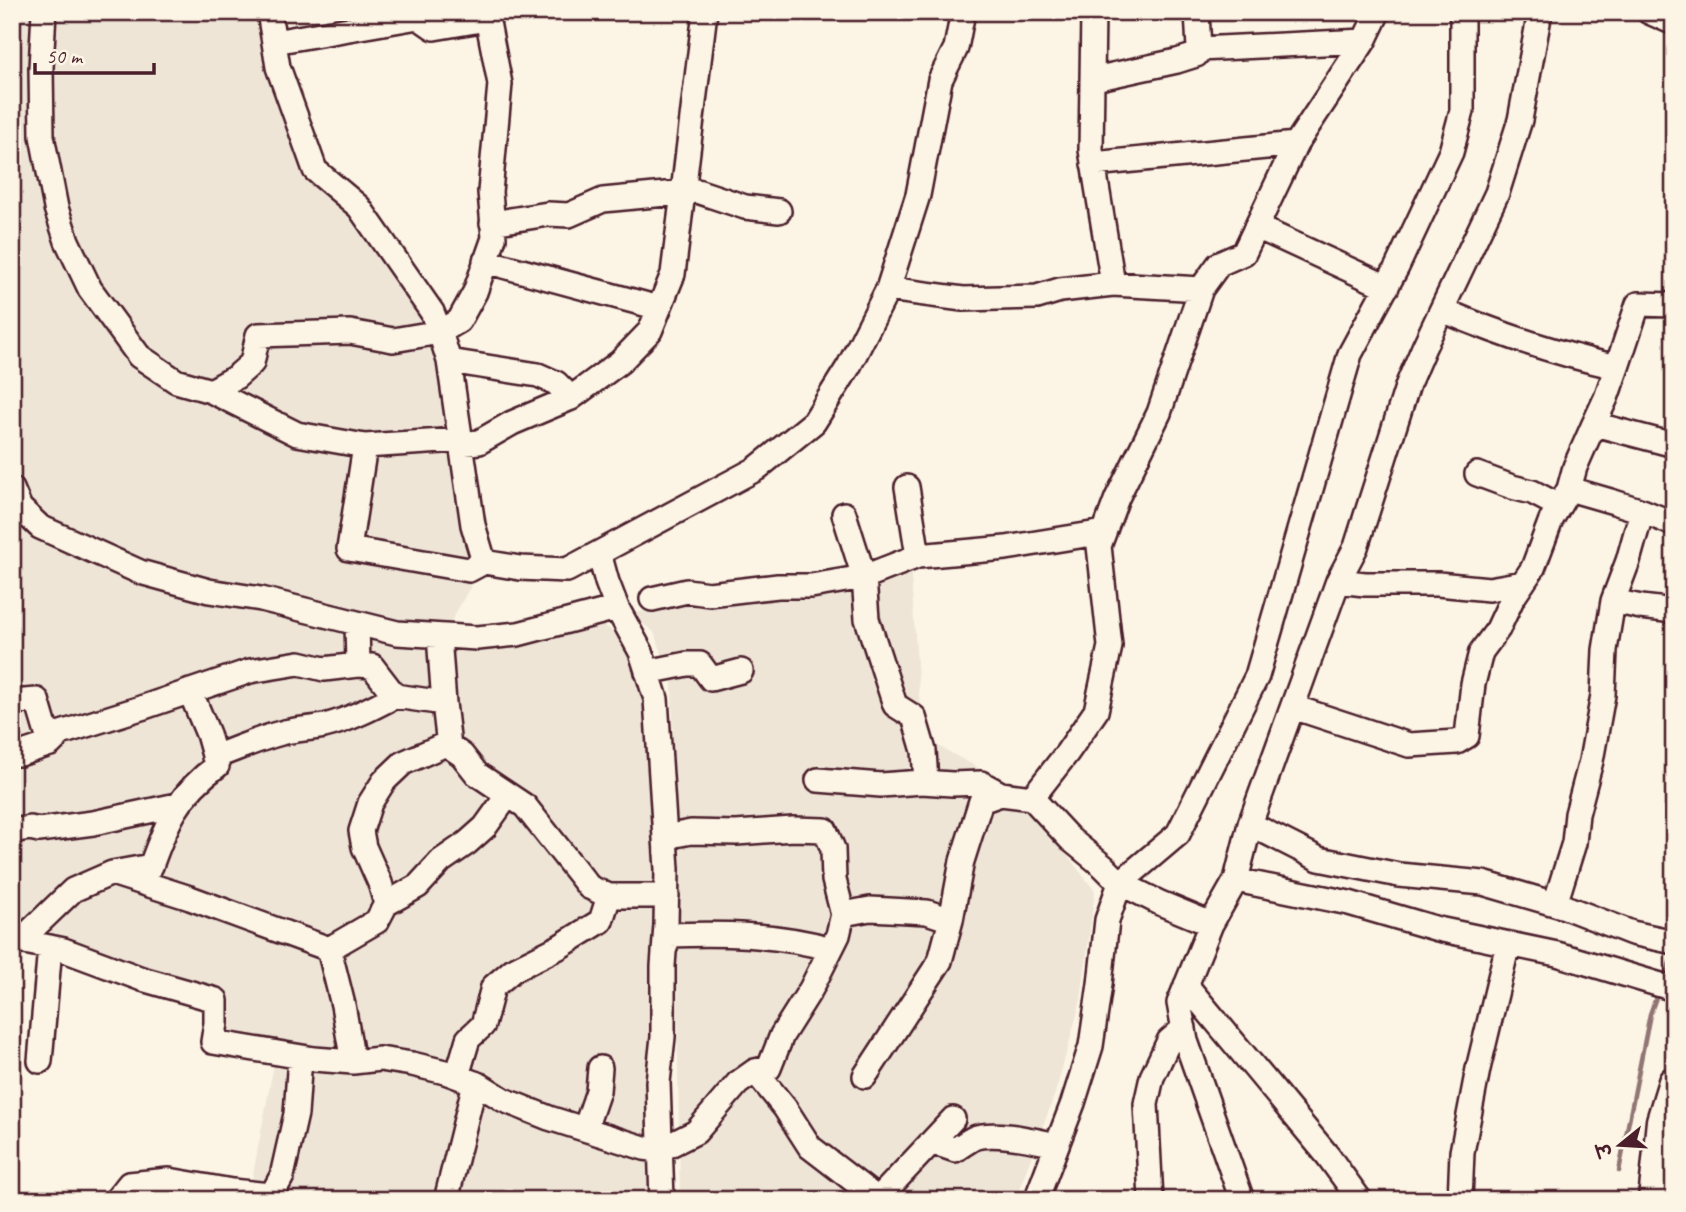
<svg xmlns="http://www.w3.org/2000/svg" width="1686" height="1212" font-family="Caveat,'Playpen Sans Deva',sans-serif">
<rect width="100%" height="100%" fill="#fcf5e5"/>
<filter id="ink" filterUnits="userSpaceOnUse"><feTurbulence type="fractalNoise" baseFrequency=".0143" numOctaves="2"/><feDisplacementMap in="SourceGraphic" scale="14" xChannelSelector="R" yChannelSelector="G"/><feConvolveMatrix kernelMatrix="1 2 1 2 8 2 1 2 1" color-interpolation-filters="sRGB"/></filter>
<g filter="url(#ink)">
<path fill="#eee5d7" d="M12 12H271L302 133 432 312 484 562 443 636 587 613 641 652 663 804 671 1156 669 1200H248L277 1048 213 1042 216 1000 12 941Z
M910 561 922 737 1015 788 1095 891 1081 1000 1055 1094 1015 1200H680L672 681 654 632 629 614Z"/>
<g fill="none" stroke-linecap="round" stroke-linejoin="round">
<path stroke="#917474" stroke-width="4.5" d="M1664 978 1674 952
M1619 1171 1650 1014 1658 992"/>
<defs>
<path id="minor" d="M44 12 41 68 42 136 56 208 67 241 90 289 139 356 176 381 211 391 236 377 252 363 258 335 350 332 393 340 440 332 459 321 475 292 494 238 490 192 500 84 486 12
M269 12 278 67 315 170 359 207 432 312 440 332 449 361 473 525 484 562 520 568 567 570 756 469 814 422 849 366 888 289 918 195 940 80 956 48 963 12
M1093 12 1091 150 1113 284
M1197 12 1199 49
M1378 12 1364 41 1296 144 1244 253 1219 264 1201 289 1159 413 1117 498 1099 546 1110 646 1096 711 1067 753 1032 798 1070 839 1103 866 1120 883 1160 903 1211 924 1236 880 1250 824 1338 581 1356 547 1408 384 1424 347 1497 193 1520 120 1540 12
M1649 12 1674 23
M274 42 418 17 434 28 487 19
M1092 81 1099 78 1177 61 1196 55 1199 49 1364 41
M1093 164 1296 144
M492 223 548 214 569 215 603 200 697 191 745 207 779 211
M1257 227 1387 287
M485 261 659 308
M888 289 963 299 1037 297 1060 290 1113 284 1201 289
M1442 310C1499 334 1557 354 1617 367L1606 398 1594 424
M449 361 538 375 556 383 571 398
M1617 367 1638 304 1674 305
M211 391 297 434 365 446 459 440 460 444 479 442 512 423 571 398 620 362 650 331 673 274 705 12
M365 446 349 549 469 570 484 562
M1477 474 1512 487 1532 492 1559 506
M907 487 918 556 1006 548 1104 532
M12 489 20 508 40 527 140 572 209 591 261 599 397 633 477 638 518 634 617 608
M1569 489 1575 467 1594 424 1674 445
M1642 511 1674 524
M599 553 607 582 617 608 641 652 656 699 667 869 666 925 663 966V1037L658 1082 662 1200
M918 556 864 577 867 619 895 705 914 717 924 751 926 782
M1338 581 1365 584H1438L1489 589 1523 583
M652 599 687 591 709 594 778 586H811L864 577 844 514
M357 623 358 665 372 666 395 696 444 703 449 746
M439 636 444 703
M647 672 687 664H700L711 679 741 671
M12 697 13 702 37 700 50 744
M1293 707 1409 745 1457 742 1467 736 1473 684 1481 652 1498 629 1512 599 1533 568 1551 520 1569 489 1614 502 1642 511 1628 561 1613 601
M12 754H20L50 744 61 733 141 708 250 671 299 663 324 669 358 665
M214 757C237 749 258 739 281 733 295 729 310 729 324 726 349 720 372 708 395 696
M818 780 881 785 922 782 952 784 981 783 1001 794
M1250 824 1319 859 1399 875 1483 883 1565 907 1632 933 1674 942
M12 831 30 828 39 830 93 823 177 805
M665 837 691 832 736 833 793 829 825 830 833 849 834 880 843 915
M118 875 190 898 329 949
M1236 880 1349 903 1438 929 1557 954 1674 989
M386 904 418 886 441 861 467 843 485 827 508 795
M1555 904 1574 843 1577 814 1591 761 1603 695 1605 650 1613 601 1641 607 1674 611
M1211 924 1179 1003 1186 1041 1242 1200
M20 941 73 890 112 873 151 866C166 824 179 793 217 766L208 734 190 691
M12 943 20 941 64 950 142 979 216 1000V1023L213 1042 314 1059 353 1062 380 1059 412 1064 445 1072 480 1085 504 1100 549 1118 644 1148 660 1150 696 1132 738 1083 755 1071 769 1068 782 1035 811 989 831 949
M665 948 669 935C723 933 779 934 831 949L838 935 843 914 870 909 927 912 951 920 962 861 981 801 1001 794 1032 798
M1186 985 1328 1156 1360 1200
M40 1061 50 947
M353 1062 343 1005 329 949 377 921 386 904 380 883 364 847 361 831 370 803 384 781 403 763 446 744 462 755 477 774 525 806 589 887 609 896H667
M755 1071 785 1108 810 1147 879 1200
M457 1076 468 1039 483 1025 493 987 513 970 559 947 601 921 609 896
M865 1076 940 961 951 920
M585 1129 598 1091 600 1068
M932 1142 955 1150C961 1146 968 1141 974 1138 993 1130 1037 1141 1057 1145
M878 1199 953 1119
M116 1200 129 1184 169 1180 232 1191 270 1195
M269 1200 282 1176 296 1114 300 1057
M446 1200 475 1083
M1036 1200 1073 1103 1091 1046 1100 984 1107 920 1120 883 1178 834 1257 676 1350 354 1397 267 1451 152 1462 111V12
M1151 1200 1146 1104 1152 1077 1169 1041 1184 1028
M1460 1200 1462 1152 1478 1069 1508 944"/>
<path id="major" d="M1654 1200 1662 1121 1674 1082"/>
</defs>
<use href="#minor" stroke="#4a1f2b" stroke-width="28"/>
<use href="#major" stroke="#4a1f2b" stroke-width="35"/>
<use href="#minor" stroke="#fcf5e5" stroke-width="23"/>
<use href="#major" stroke="#fcf5e5" stroke-width="30"/>
</g>
</g>
<rect width="1686" height="1212" fill="none" stroke="#fcf5e5" stroke-width="42"/>
<rect x="21" y="21" width="1644" height="1170" fill="none" stroke="#4a1f2b" stroke-width="2.5" filter="url(#ink)"/>
<g transform="translate(1620 1145) rotate(252)" stroke="#fcf5e5" stroke-width="5" paint-order="stroke">
<path d="M0-5L12 26L0 18L-12 26Z" fill="#4a1f2b"/>
<text y="-10" font-size="19" font-weight="bold" text-anchor="middle" fill="#4a1f2b">उ</text>
</g>
<path d="M35 63v10h119v-10" fill="none" stroke="#4a1f2b" stroke-width="3.5"/>
<text x="46" y="63" font-size="21" fill="#4a1f2b" stroke="#fcf5e5" stroke-width="5" paint-order="stroke">50 m</text>
</svg>
